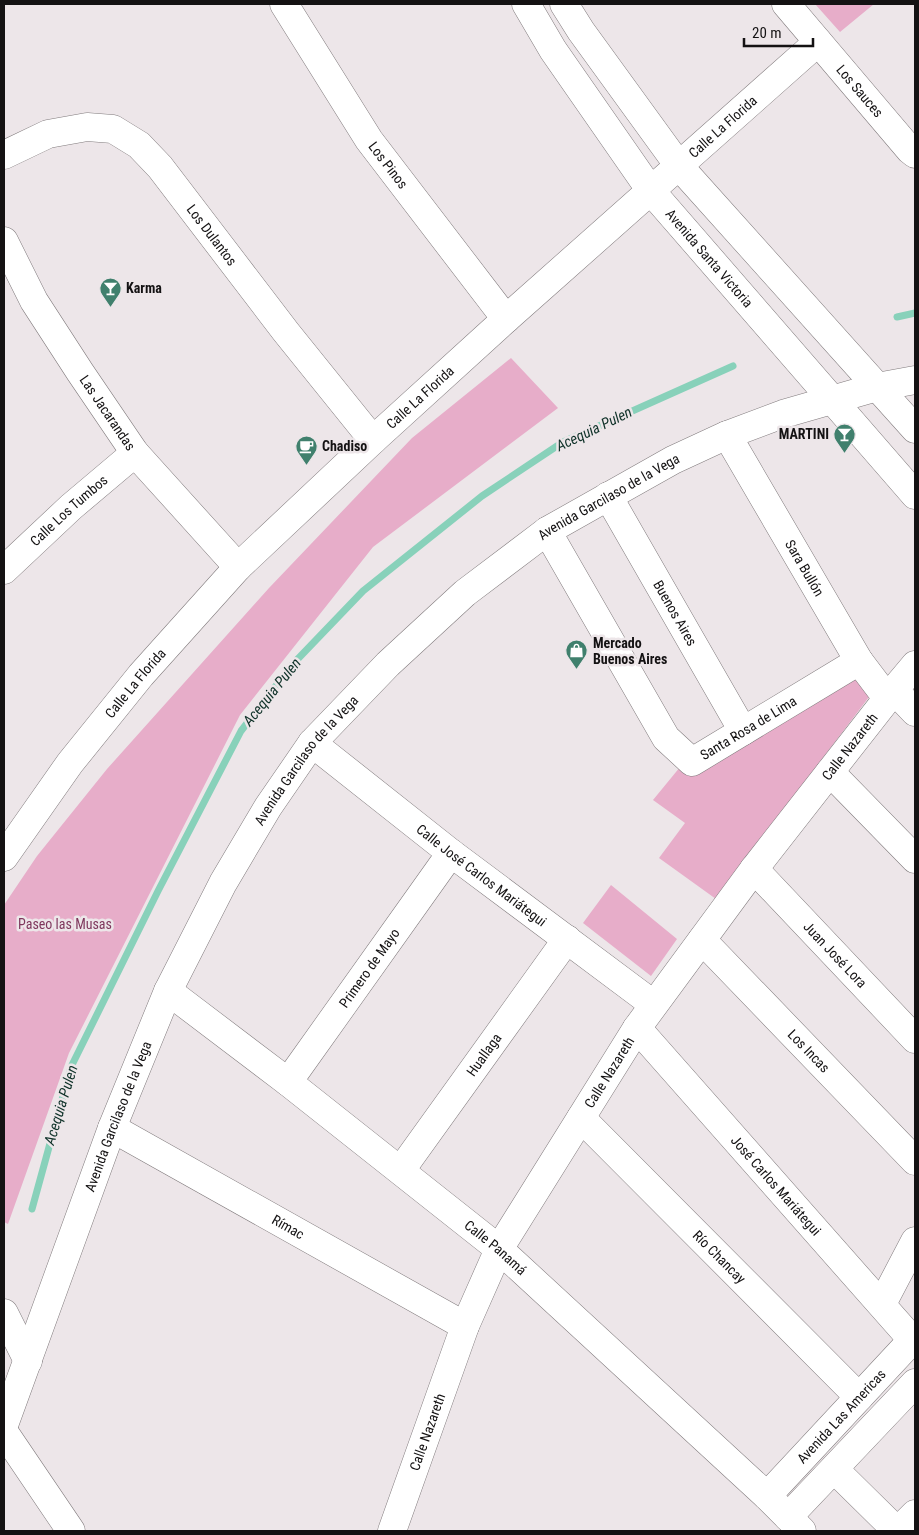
<svg xmlns="http://www.w3.org/2000/svg" width="919" height="1535" font-family="'Roboto Condensed',sans-serif">
<rect width="100%" height="100%" fill="#ede6e9"/>
<path fill="#e7adc9" d="M815 4H874L840 32Z
M511 358 558 408 373 547 240 715 69 1053 8 1224 4 1222V905L37 856 107 769 269 588 412 438Z
M861 676 872 693 716 899 659 858 685 823 653 800 685 761 847 678Z
M611 885 677 939 651 976 583 923Z"/>
<g fill="none" stroke-linecap="round" stroke-linejoin="round">
<path stroke="#88d1ba" stroke-width="7" d="M897 317 915 313
M32 1209 71 1067 158 891 241 731 292 665 363 591 482 496 563 442 733 366"/>
<defs>
<g id="minor">
<path id="s1" d="M284 4 369 140 506 319"/>
<path id="s2" d="M786 4 910 150 915 154"/>
<path id="s3" d="M4 155 48 134 87 127 113 129 139 145 160 167 286 332 373 440"/>
<path id="s4" d="M4 241 34 301 80 372 135 453 238 567"/>
<path id="s5" d="M727 435 859 661 887 698"/>
<path id="s6" d="M608 496 743 731"/>
<path id="s7" d="M547 531 666 738 692 762 859 661"/>
<path id="s8" d="M4 570 71 507 135 453"/>
<path d="M894 690 915 712"/>
<path id="s9" d="M312 743 451 853 653 1004"/>
<path d="M830 772 915 859"/>
<path id="s10" d="M4 857 70 763 141 675 238 567 373 440 506 319 818 42"/>
<path id="s11" d="M754 869 915 1039"/>
<path id="s12" d="M702 940 915 1161"/>
<path id="s13" d="M168 991 288 1082 499 1249 767 1496 802 1531"/>
<path id="s14" d="M637 1028 915 1343"/>
<path id="s15" d="M288 1082 451 853"/>
<path id="s16" d="M581 1118 859 1397"/>
<path id="s17" d="M112 1128 465 1326"/>
<path id="s18" d="M401 1170 567 939"/>
<path d="M882 1304 915 1241"/>
<path d="M4 1313 28 1361"/>
<path id="s19" d="M4 1425 112 1128 168 991 223 883 268 807 312 743 388 664 465 593 547 531 673 460 727 435 783 414 877 387 915 380"/>
<path d="M4 1432 71 1531"/>
<path d="M834 1469 897 1531"/>
<path id="s20" d="M767 1496 915 1337"/>
<path d="M788 1517 915 1383"/>
<path id="s21" d="M392 1531 465 1326 499 1249 637 1028 754 869 894 690 915 665"/>
<path d="M898 1531 915 1514"/>
</g>
<g id="major">
<path id="s22" d="M526 4 553 50 651 191 915 495"/>
<path d="M564 4 581 31 679 166 915 429"/>
</g>
</defs>
<use href="#minor" stroke="#817b7d" stroke-width="29"/>
<use href="#major" stroke="#817b7d" stroke-width="29"/>
<use href="#minor" stroke="#fff" stroke-width="28"/>
<use href="#major" stroke="#fff" stroke-width="28"/>
</g>
<defs>
<symbol id="bar-pin" viewBox="-11 -11 22 30"><path d="M0 17L-7.5 6A9.5 9.5 0 1 1 7.5 6Z" fill="#40806d" stroke="#ede6e9"/><path d="M-6-5H6L.8 .8V4.5H3.5V6h-7V4.5H-.8V.8Z" fill="#fff"/></symbol>
<symbol id="cafe-pin" viewBox="-11 -11 22 30"><path d="M0 17L-7.5 6A9.5 9.5 0 1 1 7.5 6Z" fill="#40806d" stroke="#ede6e9"/><path d="M-5.5-4.5H6V0H3Q3 3.5 0 3.5H-2.5Q-5.5 3.5-5.5 0ZM3-3.2v2h1.7v-2ZM-6 4.5H4V6H-6Z" fill="#fff"/></symbol>
<symbol id="shop-pin" viewBox="-11 -11 22 30"><path d="M0 17L-7.5 6A9.5 9.5 0 1 1 7.5 6Z" fill="#40806d" stroke="#ede6e9"/><path d="M-5-2.5h2.3a2.7 3.5 0 0 1 5.4 0H5L5.5 6h-11ZM-1.5-2.5h3a1.5 2.3 0 0 0-3 0Z" fill="#fff"/></symbol>
</defs>
<g fill-rule="evenodd">
<use href="#bar-pin" x="98" y="276" width="25" height="34"/>
<use href="#bar-pin" x="832" y="422" width="25" height="34"/>
<use href="#cafe-pin" x="294" y="434" width="25" height="34"/>
<use href="#shop-pin" x="564" y="638" width="25" height="34"/>
</g>
<g text-anchor="middle" dominant-baseline="central" stroke-width="5" stroke-linejoin="round" paint-order="stroke">
<g font-size="14" fill="#141213" stroke="#ede6e9">
<text stroke="none"><textPath href="#s2" startOffset="114">Los Sauces</textPath></text>
<text stroke="none"><textPath href="#s10" startOffset="1028">Calle La Florida</textPath></text>
<text stroke="none"><textPath href="#s1" startOffset="192">Los Pinos</textPath></text>
<text stroke="none"><textPath href="#s3" startOffset="261">Los Dulantos</textPath></text>
<text stroke="none"><textPath href="#s22" startOffset="314">Avenida Santa Victoria</textPath></text>
<text stroke="none"><textPath href="#s10" startOffset="622">Calle La Florida</textPath></text>
<text stroke="none"><textPath href="#s4" startOffset="201">Las Jacarandas</textPath></text>
<text stroke="none"><textPath href="#s19" startOffset="1139">Avenida Garcilaso de la Vega</textPath></text>
<text stroke="none"><textPath href="#s8" startOffset="88">Calle Los Tumbos</textPath></text>
<text stroke="none"><textPath href="#s5" startOffset="154">Sara Bullón</textPath></text>
<text stroke="none"><textPath href="#s6" startOffset="135">Buenos Aires</textPath></text>
<text stroke="none"><textPath href="#s10" startOffset="218">Calle La Florida</textPath></text>
<text stroke="none"><textPath href="#s7" startOffset="340">Santa Rosa de Lima</textPath></text>
<text stroke="none"><textPath href="#s21" startOffset="915">Calle Nazareth</textPath></text>
<text stroke="none"><textPath href="#s19" startOffset="734">Avenida Garcilaso de la Vega</textPath></text>
<text stroke="none"><textPath href="#s9" startOffset="215">Calle José Carlos Mariátegui</textPath></text>
<text stroke="none"><textPath href="#s11" startOffset="118">Juan José Lora</textPath></text>
<text stroke="none"><textPath href="#s15" startOffset="140">Primero de Mayo</textPath></text>
<text stroke="none"><textPath href="#s12" startOffset="154">Los Incas</textPath></text>
<text stroke="none"><textPath href="#s18" startOffset="142">Huallaga</textPath></text>
<text stroke="none"><textPath href="#s21" startOffset="510">Calle Nazareth</textPath></text>
<text stroke="none"><textPath href="#s19" startOffset="329">Avenida Garcilaso de la Vega</textPath></text>
<text stroke="none"><textPath href="#s14" startOffset="210">José Carlos Mariátegui</textPath></text>
<text stroke="none"><textPath href="#s17" startOffset="202">Rímac</textPath></text>
<text stroke="none"><textPath href="#s13" startOffset="416">Calle Panamá</textPath></text>
<text stroke="none"><textPath href="#s16" startOffset="196">Río Chancay</textPath></text>
<text stroke="none"><textPath href="#s20" startOffset="109">Avenida Las Americas</textPath></text>
<text stroke="none"><textPath href="#s21" startOffset="105">Calle Nazareth</textPath></text>
</g>
<g font-size="14" font-weight="bold" fill="#141213" stroke="#ede6e9" text-anchor="start">
<text x="126" y="288">Karma</text>
<text x="829" y="434" text-anchor="end">MARTINI</text>
<text x="322" y="446">Chadiso</text>
<text x="593" y="643">Mercado<tspan x="593" dy="16">Buenos Aires</tspan></text>
</g>
<g font-size="14" fill="#7f375d" stroke="#ede6e9">
<text x="65" y="924">Paseo las Musas</text>
</g>
<g font-size="15" font-style="italic" fill="#0e3128" stroke="#ede6e9">
<text transform="translate(594 429) rotate(-26)">Acequia Pulen</text>
<text transform="translate(272 692) rotate(-51)">Acequia Pulen</text>
<text transform="translate(61 1105) rotate(-73)">Acequia Pulen</text>
</g>
</g>
<rect width="919" height="1535" fill="none" stroke="#141213" stroke-width="10"/>
<path d="M744 38v8h69v-8" fill="none" stroke="#141213" stroke-width="2.5"/>
<text x="752" y="38" font-size="15" fill="#141213" stroke="#ede6e9" stroke-width="4" paint-order="stroke">20 m</text>
</svg>
